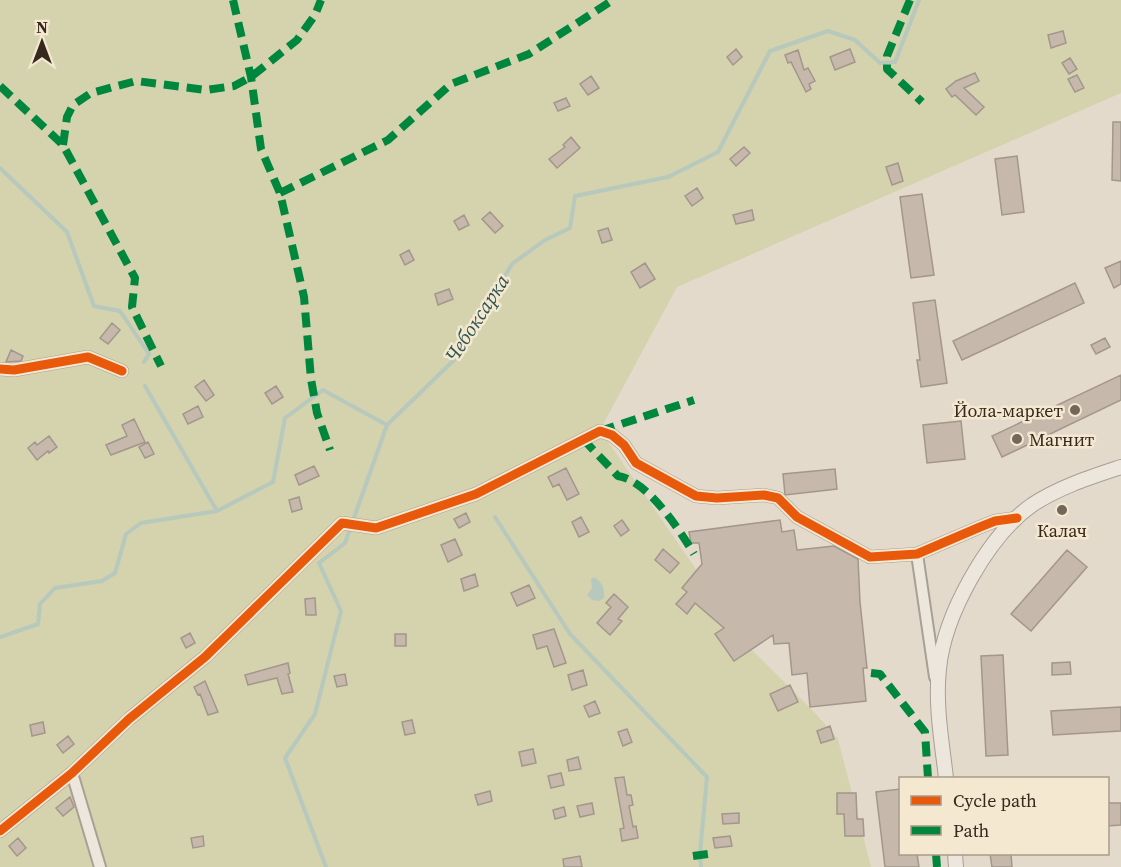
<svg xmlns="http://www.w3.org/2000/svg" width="1121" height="867" font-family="'Source Serif 4',serif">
<rect width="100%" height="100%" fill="#e3dacb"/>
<path fill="#d5d2ae" d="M0 0H1121V93L677 287 600 430 751 649 815 713 838 739 871 867H0Z"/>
<path fill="#b7c8bc" d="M594 577C602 582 605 588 604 598L599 601 592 600 587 595 592 588 591 579Z"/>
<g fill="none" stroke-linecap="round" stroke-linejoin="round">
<path stroke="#b7c8bc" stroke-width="4" d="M0 168 67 232 94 306 120 311 149 354 144 362
M145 386 217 511
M495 517 570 634 707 777 700 853 701 867
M0 637 38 624 40 604 55 588 102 581 115 573 126 534 141 523 217 511 273 482 285 418 323 390 387 425 455 359 512 264 545 240 570 228 575 196 668 177 718 152 770 51 828 31 855 40 880 63 895 62 919 0
M326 867 285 758 315 714 341 611 319 563 345 543 387 425"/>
</g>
<path fill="#c7b8ac" stroke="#a3968b" stroke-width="1.5" d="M1063 31 1066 43 1051 48 1048 35Z
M736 49 742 57 733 65 727 57Z
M850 49 855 62 835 70 830 57Z
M798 50 804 70 808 68 815 81 809 84 811 89 806 92 791 62 788 63 785 55Z
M1070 58 1077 69 1069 74 1062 63Z
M975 73 979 81 964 88 984 107 976 115 955 95 952 97 946 89 956 81Z
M1077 75 1084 88 1075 92 1068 79Z
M591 76 599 88 588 95 580 84Z
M566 98 570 106 558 111 554 103Z
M1113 122H1121V181L1112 180Z
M571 137 580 148 557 168 549 159 565 147 563 145Z
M744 147 750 153 736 166 730 159Z
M1017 156 1024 212 1002 215 995 159Z
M898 163 903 181 892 185 886 167Z
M697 188 703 198 692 206 685 196Z
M922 194 934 275 911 278 900 197Z
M752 210 754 220 736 224 733 215Z
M490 212 503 226 495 233 482 219Z
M464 215 469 225 459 230 454 221Z
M608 228 612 240 602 243 598 231Z
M409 250 414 260 405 265 400 255Z
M1121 261V284L1114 288 1105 268Z
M645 263 655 279 640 288 631 272Z
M1075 283 1084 303 962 360 953 341Z
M449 289 453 299 438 305 435 294Z
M935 300 947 383 921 387 917 360H920L913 303Z
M112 323 120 330 108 344 100 338Z
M1105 338 1110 347 1096 354 1091 345Z
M11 350 23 356 21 361 6 362Z
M1121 375V400L1002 457 992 436Z
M204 380 214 395 206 401 195 387Z
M276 386 283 397 272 404 265 393Z
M198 406 203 417 188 424 183 414Z
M134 419 145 442 111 455 106 445 127 436 122 425Z
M961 421 965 459 927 463 923 425Z
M49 436 57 447 49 453 48 451 37 460 28 448 35 442 37 445Z
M148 442 154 454 145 458 139 447Z
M314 466 319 476 299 485 295 475Z
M566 468 579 494 567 500 559 484 553 487 548 477Z
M835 469 837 489 785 495 783 474Z
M299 497 302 509 292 512 289 500Z
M466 513 470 522 459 528 454 519Z
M581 517 589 532 579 537 572 522Z
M622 520 629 530 621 536 614 526Z
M780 520 782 532 794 530 797 550 834 546 858 559 860 602 867 668H863L866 701 810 707 807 673 792 675 789 643 774 644 773 635 734 661 715 634 724 628 695 603 687 614 676 604 687 592 682 588 702 564 699 543H691L689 532Z
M455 539 462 555 448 562 441 545Z
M663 549 679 563 670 573 655 560Z
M1067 550 1087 567 1031 631 1011 614Z
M475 574 478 586 464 591 461 579Z
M529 585 535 598 517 606 511 593Z
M614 594 628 607 618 619 622 621 610 635 597 623 611 607 606 603Z
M315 598 316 615H306L305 599Z
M554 629 566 663 554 667 547 646 537 649 533 635Z
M190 633 195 643 186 648 181 638Z
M395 634H406V646H395Z
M1003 655 1008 755 986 756 981 656Z
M1070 662 1071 674 1052 675V663Z
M288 663 290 673 288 674 293 692 282 694 277 678 248 685 245 675Z
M583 670 587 685 572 690 568 675Z
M345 674 347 685 337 687 334 676Z
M205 681 218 712 208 715 200 694 198 695 194 687Z
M790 685 798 702 778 711 770 694Z
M595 701 600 713 589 717 584 706Z
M1121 707V731L1053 735 1051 711Z
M412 720 415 733 405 735 402 722Z
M43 722 45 733 32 736 30 725Z
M830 726 834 739 821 743 817 731Z
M627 729 632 742 623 746 618 732Z
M68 736 74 744 63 753 57 745Z
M533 749 536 763 522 766 519 752Z
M578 757 581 769 569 771 567 760Z
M561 773 564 785 551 788 548 776Z
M624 777 627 795H631L633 805 629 806 633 827 636 826 638 838 622 841 620 829 624 828 615 778Z
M900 789V854H917L919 867H885L876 792Z
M490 791 492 801 478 805 475 795Z
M837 793H856L857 819H863L864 836H845L844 814H837Z
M70 797 74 807 63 816 56 808Z
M592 803 594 814 580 817 577 806Z
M1107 803H1121V825L1107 826Z
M564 807 566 816 555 819 553 810Z
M739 813V823L723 824 722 814Z
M203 836 204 846 193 848 191 838Z
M730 836 732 846 715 848 713 838Z
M18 838 26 848 17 856 9 846Z
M990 854H1011L1012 867H992Z
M580 856 582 867H564L563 859Z"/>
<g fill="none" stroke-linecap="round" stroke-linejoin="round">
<defs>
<path id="minor" d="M0 369 14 370 88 357 122 371
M917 554 935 677
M72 773 100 867
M0 831 72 773 129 719 205 657 342 523 376 528 476 494 600 431 612 435 624 445 636 463 696 496 717 498 764 495 778 498 797 517 870 557 917 554 980 527 995 521 1017 518"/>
<path id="tertiary" d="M946 778C942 743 935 705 939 669 944 615 988 536 1032 505 1059 487 1091 477 1121 467
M955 854 956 867"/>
</defs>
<use href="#minor" stroke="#a89f95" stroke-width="14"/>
<use href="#tertiary" stroke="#a89f95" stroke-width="16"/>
<use href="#minor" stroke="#ece6dd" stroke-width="10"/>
<use href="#tertiary" stroke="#ece6dd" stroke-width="14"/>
<path stroke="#00873e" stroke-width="8" stroke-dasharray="15 8" stroke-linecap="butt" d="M233 0 251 77 261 149 280 193 304 297 311 379 317 413 330 450
M910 0 887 56V69L922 102
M0 86 63 145 135 278 132 307 161 366
M63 145 67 117 73 105 91 93 136 81 206 90 234 86 251 77 297 40 315 15 321 0
M280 193 388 140 451 84 529 54 613 0
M600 431 694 400
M583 439 618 476C648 481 679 529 694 554
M871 673 880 674 925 732 928 778
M936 854 937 867
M693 856 708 854"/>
<defs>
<path id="cycleway" d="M0 369 14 370 88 357 122 371
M0 831 72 773 129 719 205 657 342 523 376 528 476 494 600 431 612 435 624 445 636 463 696 496 717 498 764 495 778 498 797 517 870 557 917 554 980 527 995 521 1017 518"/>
</defs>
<use href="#cycleway" stroke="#f5e8d1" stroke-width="13"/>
<use href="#cycleway" stroke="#e8590c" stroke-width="9"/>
</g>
<g fill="#73665a" stroke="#f5e8d1" stroke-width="2">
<circle cx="1075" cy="410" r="6"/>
<circle cx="1017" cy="439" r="6"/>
<circle cx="1062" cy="510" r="6"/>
</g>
<g text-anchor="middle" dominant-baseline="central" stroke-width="5" stroke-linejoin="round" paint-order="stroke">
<g font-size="18" fill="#37281d" stroke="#f5e8d1" text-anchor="end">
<text x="1063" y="410">Йола-маркет</text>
<text x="1029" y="439" text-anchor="start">Магнит</text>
<text x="1062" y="530" text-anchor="middle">Калач</text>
</g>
<g font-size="20" font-style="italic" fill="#2d5651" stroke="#f5e8d1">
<text transform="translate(477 318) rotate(-57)">Чебоксарка</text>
</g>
</g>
<rect x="899" y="777" width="210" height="78" fill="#f5e8d1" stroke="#a99b89" stroke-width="1.5"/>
<rect x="911" y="796" width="30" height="9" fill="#e8590c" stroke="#a99b89" stroke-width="1.5"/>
<text x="953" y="807" font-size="18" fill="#37281d">Cycle path</text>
<rect x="911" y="826" width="30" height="9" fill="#00873e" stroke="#a99b89" stroke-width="1.5"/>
<text x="953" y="837" font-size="18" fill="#37281d">Path</text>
<g transform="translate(42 42)" stroke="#f5e8d1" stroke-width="4.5" paint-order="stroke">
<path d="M0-4.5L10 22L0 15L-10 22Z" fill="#37281d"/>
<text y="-9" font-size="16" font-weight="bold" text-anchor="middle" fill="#37281d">N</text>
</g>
</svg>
